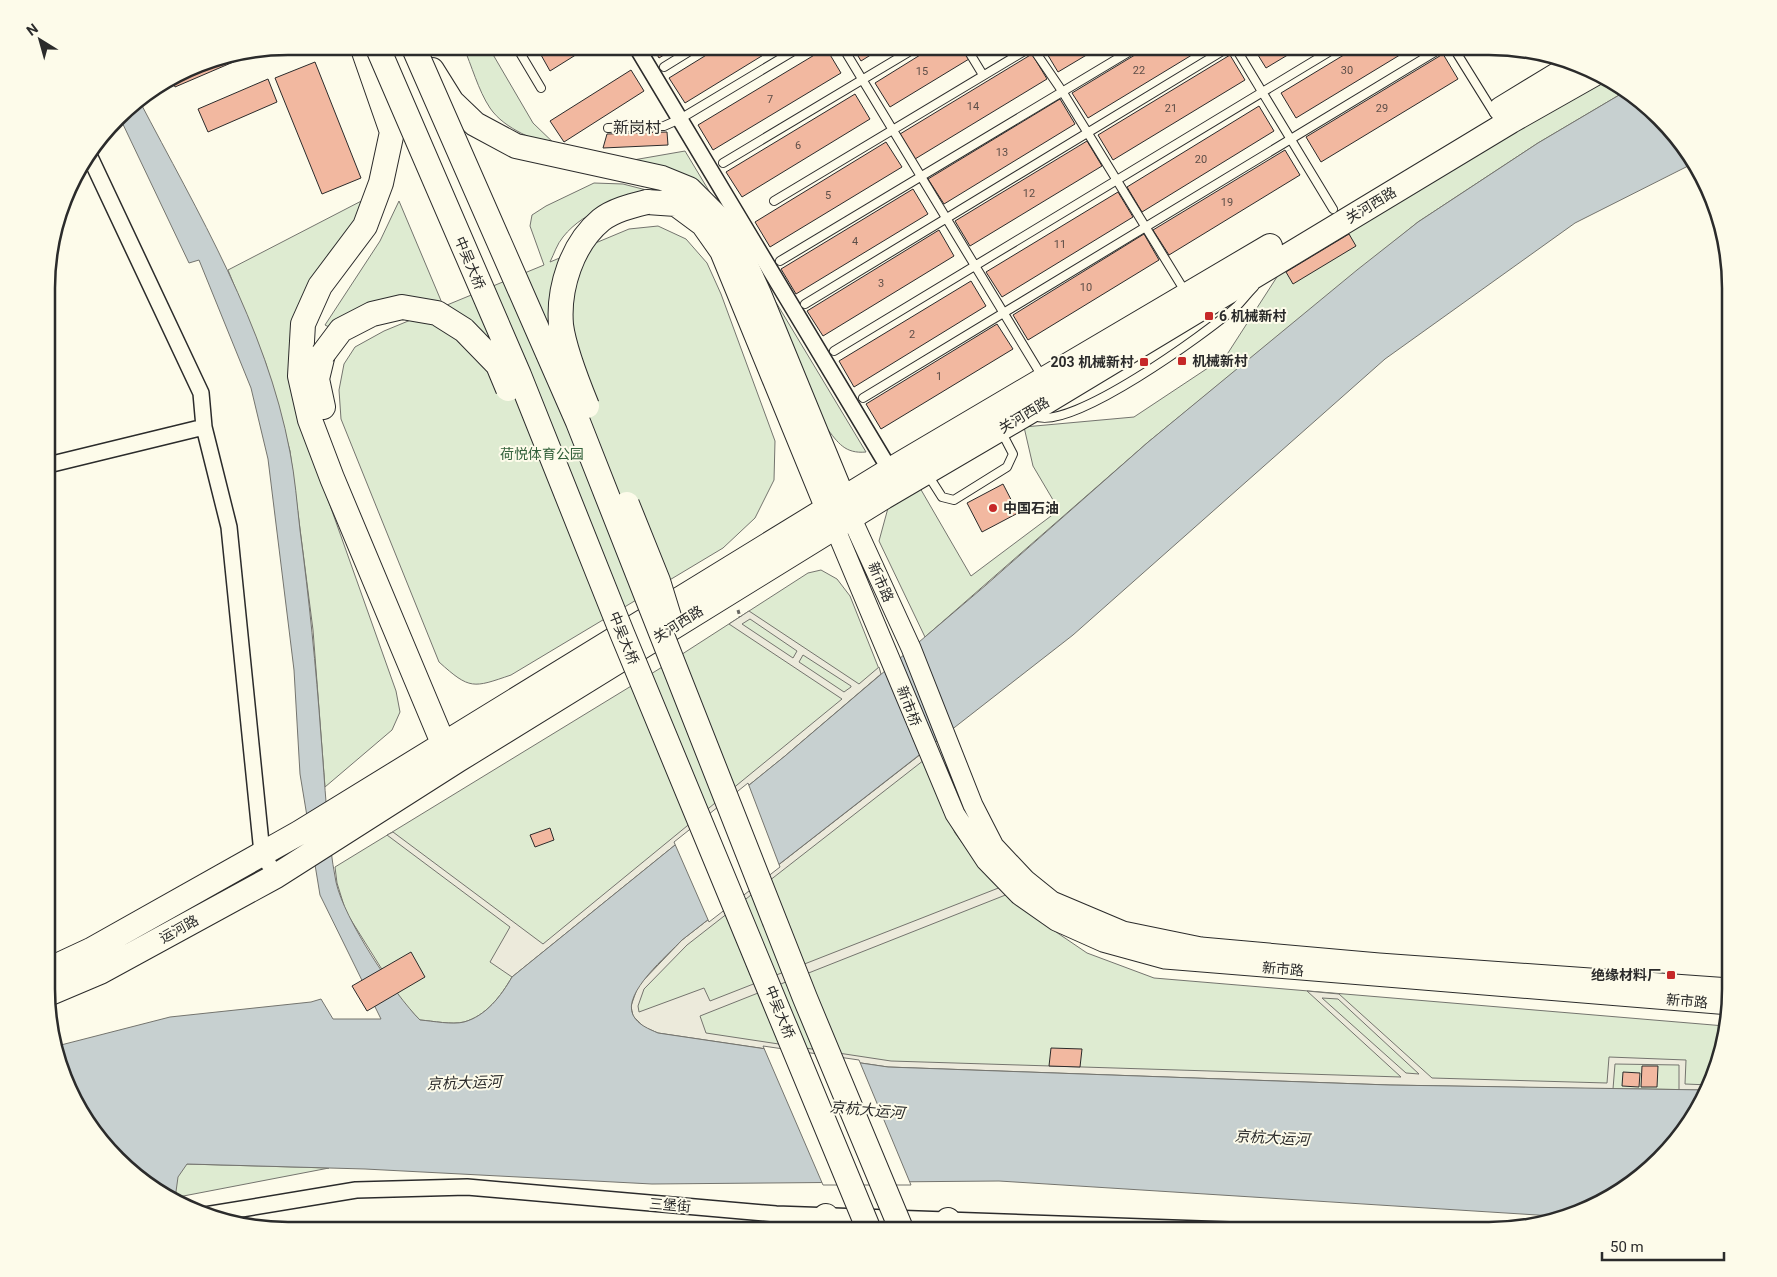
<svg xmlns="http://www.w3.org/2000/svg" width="1777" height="1277" font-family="Roboto,'Noto Sans SC',sans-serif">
<rect width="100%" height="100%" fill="#fdfbea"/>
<path fill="#deebd1" stroke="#74746e" d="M463 46H488L533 123 560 149C536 140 505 130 490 108 478 90 472 66 463 46Z
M1605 80 1626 91 1538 143 1418 222 1147 443 925 637 879 541 888 508 920 488 971 576 1059 510 1033 466 1024 427 1134 417 1226 356 1284 266Z
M685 151 866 452C845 454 838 443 826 427L721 215 616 163Z
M594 183 623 184 658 193C625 199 585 209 563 237 557 244 554 254 550 262L629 229 658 226 686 239 707 263 721 294 775 441 774 480 755 518 723 548 511 675C473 688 470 690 439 662L341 419 339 390 344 364 355 347 384 331 544 265 530 226 532 215 546 206Z
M371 196 294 319 289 362 299 418 396 691 400 712 392 730 325 787 313 630 290 451 266 364 228 270Z
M399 201 442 303C389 292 373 296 331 328L325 325 380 241Z
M821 570 837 579 850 596 881 674 785 756 512 977C501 996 486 1016 464 1022 452 1025 433 1021 420 1020L403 1003 346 912 337 883 335 867 659 669 808 573Z
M921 754 955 833 983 871 1031 915 1087 953 1154 978 1725 1026 1712 1081 1707 1090 1389 1085 888 1067 658 1033 633 1016 638 986 682 940Z
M187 1164 329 1168 173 1198 141 1181Z
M678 1222 769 1230H770H678Z"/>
<path fill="#eceadb" stroke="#74746e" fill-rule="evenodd" d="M749 611 859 684 879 667 881 674 785 756 512 977 490 962 510 927 387 835 393 832 543 944 842 699 729 624ZM750 619 797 651 793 658 742 624ZM803 655 851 686V687L844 692 799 662Z
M921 754 924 760 687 945 644 989 638 1006 639 1012 704 988 710 1001 1001 887 1008 894 700 1016 706 1033 891 1061 1401 1077 1307 991 1339 994 1432 1078 1607 1083 1609 1057 1686 1060 1685 1084 1710 1085 1707 1090H1679V1065L1615 1064 1613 1089 1389 1085 888 1067 658 1033 644 1027 633 1016 631 1006 638 986 682 940ZM1322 998 1338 999 1419 1074 1406 1073Z"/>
<path fill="#c7d0d0" stroke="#74746e" d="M1626 91 1636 96 1692 164 1575 223 1385 359 1073 635 682 940C668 955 622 993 633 1015 638 1025 649 1029 658 1033L888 1067 1389 1085 1707 1090 1681 1136 1596 1206 1553 1216 999 1181 652 1184 365 1169 187 1164 178 1177 175 1199 141 1181 79 1109 57 1046 170 1017 311 1002 321 999 333 1019H381L320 895 300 774 294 670 268 459 251 388 199 260 189 263 120 118 129 107 139 100C198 213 266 325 290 452 295 477 297 504 300 530 309 598 316 667 321 736 325 783 327 836 336 882 344 919 394 994 420 1020 433 1021 452 1025 464 1022 486 1016 501 996 512 977L785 756 986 585 1147 443 1357 270 1418 222 1538 143Z"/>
<path fill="#fdfbea" stroke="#74746e" d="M748 783 780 867 709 922 674 842Z
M763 1046 859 1060 911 1185H823Z"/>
<path fill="#f2b8a0" stroke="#2b2b2b" d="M536 46H590L550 71Z
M652 46H678L659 58Z
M721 46H778L685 103 669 78Z
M852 46H885L861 61Z
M933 47H961L969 59 890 107 875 83Z
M1043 47H1100L1058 72Z
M1148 47H1205L1088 118 1072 93Z
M1253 47H1301L1266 68Z
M1357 47H1413L1296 118 1281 93Z
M826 48 841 73 713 150 698 125Z
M252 54 175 87 172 80 196 65Z
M1032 54 1047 79 915 159 900 134Z
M1443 54 1458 79 1321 162 1306 137Z
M1230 55 1245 80 1113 160 1098 135Z
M315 62 361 178 322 194 275 78Z
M631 70 644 91 564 142 550 121Z
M268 79 277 102 208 132 198 109Z
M855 94 870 119 742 197 726 172Z
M1060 99 1075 124 944 204 928 179Z
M1259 106 1274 131 1142 212 1127 187Z
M667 132 668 145 603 148 607 134Z
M1087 141 1102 166 970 246 955 221Z
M886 142 902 167 770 247 755 222Z
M1285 150 1300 175 1169 255 1153 230Z
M913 189 928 214 796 294 781 269Z
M1118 192 1133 217 1002 297 986 272Z
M939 230 954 256 823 336 807 311Z
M1144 234 1159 260 1028 340 1013 315Z
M1349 234 1356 246 1293 284 1286 272Z
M971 281 986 306 854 387 839 361Z
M997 324 1013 349 881 429 866 404Z
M1003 484 1018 513 982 532 967 503Z
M550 828 554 840 535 847 530 835Z
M411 952 425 977 367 1011 352 986Z
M1051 1048 1082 1049 1080 1067 1049 1066Z
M1642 1066H1658L1657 1087H1641Z
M1623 1072 1640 1073 1639 1087 1622 1086Z"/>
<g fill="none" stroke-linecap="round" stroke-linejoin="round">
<defs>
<path id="service" d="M516 46 541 88
M842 46 1043 378
M966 47 983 75
M1032 47 1062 91 1186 293
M1235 47 1333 209
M1453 47 1494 113
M664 67 698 46
M608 128 664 126 680 119 802 46
M723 163 917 47
M774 201 1031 47
M780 261 1137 47
M805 304 1229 47
M834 351 1337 47
M863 398 1443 47
M1035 416C1069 433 1208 332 1236 307 1242 301 1248 293 1254 287
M928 475 942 497 954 500 1007 467 1013 454 1001 431"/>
<path id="minor" d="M636 46 890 470
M90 157 201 393 204 427 229 527 262 853 276 876
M48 465 204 427
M205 1215 356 1190 467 1187 776 1214 1258 1231"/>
<path id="tertiary" d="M851 517 911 648 973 805 994 846 1026 880 1052 901 1123 931 1201 947 1379 963 1730 988
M835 528 955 814 986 861 1019 895 1056 921 1103 942 1165 959 1730 1005"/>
<path id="primary" d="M362 46 392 132 381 183 365 226 320 286 303 324 300 376 310 420 332 478 443 743 453 755
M432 70 452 102 475 124 516 146 662 178 689 189 720 220 737 246 759 294 849 513
M1501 109 1575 64
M647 202 676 204 703 224 722 251 834 524
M323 407 317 379 323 354
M48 970 91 950 299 833 890 470 1270 246
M48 994 100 972 276 876 458 760 884 497 1029 412 1511 121 1594 74
M826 1216 833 1230
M948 1220 952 1231"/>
</defs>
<use href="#service" stroke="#2b2b2b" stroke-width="10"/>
<use href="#minor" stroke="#2b2b2b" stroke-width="18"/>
<use href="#tertiary" stroke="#2b2b2b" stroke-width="21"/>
<use href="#primary" stroke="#2b2b2b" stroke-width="26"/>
<path stroke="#6a6964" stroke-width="3" stroke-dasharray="4 2.5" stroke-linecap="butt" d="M738 610 740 617"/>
<use href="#service" stroke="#fdfbea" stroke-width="8"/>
<use href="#minor" stroke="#fdfbea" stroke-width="15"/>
<use href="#tertiary" stroke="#fdfbea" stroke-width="19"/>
<use href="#primary" stroke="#fdfbea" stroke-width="24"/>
<defs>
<path id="primary-bridge" d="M377 46 519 375 622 633 869 1230
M413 46 578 422 805 998 902 1231
M323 354 341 330 372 314 402 307 437 313 464 330 498 365 508 389
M587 406C578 384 564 348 561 325 558 288 572 244 601 220 614 210 631 206 647 202
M627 504 658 581 670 620"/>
</defs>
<use href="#primary-bridge" stroke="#2b2b2b" stroke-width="26" stroke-linecap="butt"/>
<use href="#primary-bridge" stroke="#fdfbea" stroke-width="24"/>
</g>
<g fill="#c62828" stroke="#fdfbea" stroke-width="2">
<rect x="1204" y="311" width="10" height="10" rx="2.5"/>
<rect x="1177" y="356" width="10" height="10" rx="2.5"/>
<rect x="1139" y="357" width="10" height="10" rx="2.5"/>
<circle cx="993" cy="508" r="5"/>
<rect x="1666" y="970" width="10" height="10" rx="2.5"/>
</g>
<g text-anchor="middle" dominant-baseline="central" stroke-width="4" stroke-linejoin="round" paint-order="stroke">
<g font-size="11" fill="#5d4e48">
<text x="1139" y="70">22</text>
<text x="1347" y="70">30</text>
<text x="922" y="71">15</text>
<text x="770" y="99">7</text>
<text x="973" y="106">14</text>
<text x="1171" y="108">21</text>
<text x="1382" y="108">29</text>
<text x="798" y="145">6</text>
<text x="1002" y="152">13</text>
<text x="1201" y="159">20</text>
<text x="1029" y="193">12</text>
<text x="828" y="195">5</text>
<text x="1227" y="202">19</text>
<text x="855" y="241">4</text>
<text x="1060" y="244">11</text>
<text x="881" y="283">3</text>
<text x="1086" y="287">10</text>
<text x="912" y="334">2</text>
<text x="939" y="376">1</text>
</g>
<g font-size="14" fill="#2b2b2b" stroke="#fdfbea">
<text transform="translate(1371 205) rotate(-31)">关河西路</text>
<text transform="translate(470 263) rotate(67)">中吴大桥</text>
<text transform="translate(1024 415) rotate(-31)">关河西路</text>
<text transform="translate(881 582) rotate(66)">新市路</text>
<text transform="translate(678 624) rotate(-32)">关河西路</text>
<text transform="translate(624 638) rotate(68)">中吴大桥</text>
<text transform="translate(909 706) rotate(69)">新市桥</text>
<text transform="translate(179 929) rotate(-29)">运河路</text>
<text transform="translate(1283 969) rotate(5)">新市路</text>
<text transform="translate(1687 1001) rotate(5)">新市路</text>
<text transform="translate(780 1012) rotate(68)">中吴大桥</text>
<text transform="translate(670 1205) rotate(5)">三堡街</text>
</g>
<g font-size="14" font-weight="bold" fill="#2b2b2b" stroke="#fdfbea" text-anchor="start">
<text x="1219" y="316">6 机械新村</text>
<text x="1192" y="361">机械新村</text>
<text x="1134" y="362" text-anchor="end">203 机械新村</text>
<text x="1003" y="508">中国石油</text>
<text x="1661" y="975" text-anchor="end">绝缘材料厂</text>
</g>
<g font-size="14" fill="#34623c" stroke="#fdfbea">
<text x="542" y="454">荷悦体育公园</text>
</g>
<g font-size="15" font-style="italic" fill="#2b2b2b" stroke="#fdfbea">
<text transform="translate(464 1083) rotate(-2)">京杭大运河</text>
<text transform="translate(867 1110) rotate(5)">京杭大运河</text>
<text transform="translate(1272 1138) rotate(3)">京杭大运河</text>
</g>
<g font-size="16" fill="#2b2b2b" stroke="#fdfbea">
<text x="637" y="127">新岗村</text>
</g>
</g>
<path d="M0 0H1777V1277H0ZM288 55H1489A233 233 0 0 1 1722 288V989A233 233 0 0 1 1489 1222H288A233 233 0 0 1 55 989V288A233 233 0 0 1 288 55Z" fill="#fdfbea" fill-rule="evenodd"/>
<path fill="none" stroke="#2b2b2b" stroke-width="2.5" d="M288 55H1489A233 233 0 0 1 1722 288V989A233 233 0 0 1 1489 1222H288A233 233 0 0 1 55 989V288A233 233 0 0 1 288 55Z"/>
<g transform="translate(40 40) rotate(323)" stroke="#fdfbea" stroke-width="4" paint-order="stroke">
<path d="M0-4L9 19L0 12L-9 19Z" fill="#2b2b2b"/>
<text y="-8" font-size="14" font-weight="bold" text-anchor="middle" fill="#2b2b2b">N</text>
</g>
<path d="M1602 1252v8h122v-8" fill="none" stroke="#2b2b2b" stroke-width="2.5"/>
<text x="1610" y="1252" font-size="15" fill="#2b2b2b" stroke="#fdfbea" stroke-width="4" paint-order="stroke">50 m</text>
</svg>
